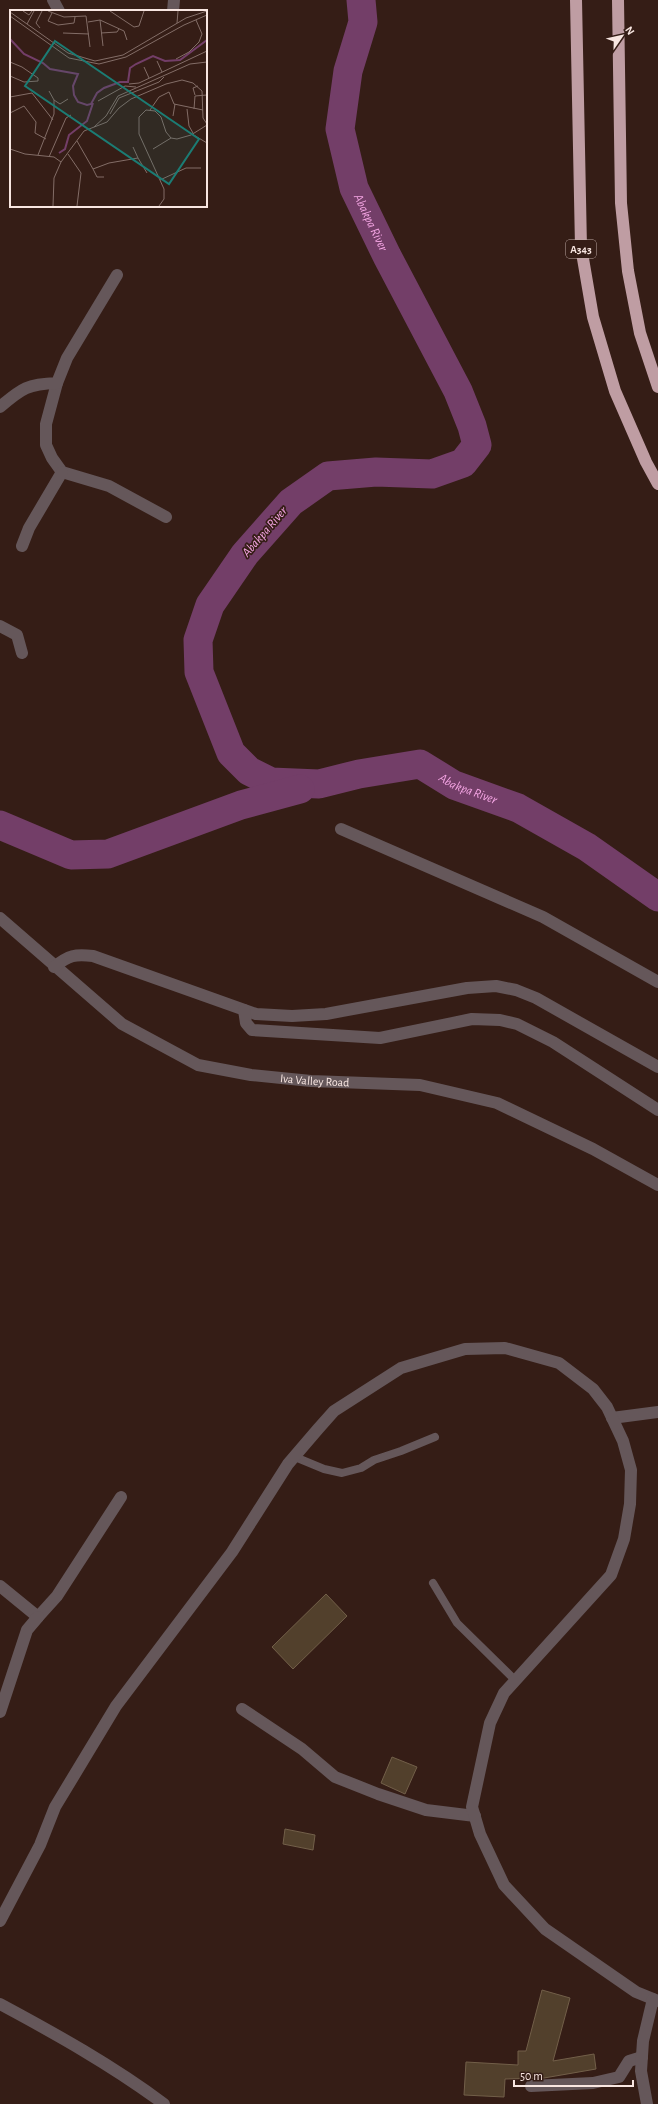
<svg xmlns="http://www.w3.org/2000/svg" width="658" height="2104" font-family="'Alegreya Sans',sans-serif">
<rect width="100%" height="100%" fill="#351d16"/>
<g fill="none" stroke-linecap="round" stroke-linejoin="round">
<g stroke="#733e68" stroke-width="29">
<path id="s1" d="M361 0 363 22 348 71 340 129 354 188 387 256 458 391 472 426 477 445 463 463 432 474 376 472 328 476 291 502 245 554 210 605 198 640 199 672 231 753 249 771 271 782 319 784 359 774 420 764 454 785 518 808 587 847 658 897"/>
<path d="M0 825 71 855 108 854 241 805 300 789"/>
</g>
</g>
<path fill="#52402c" stroke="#725f49" d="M326 1594 347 1616 293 1669 272 1647Z
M392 1757 417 1767 405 1794 381 1783Z
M285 1829 315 1835 313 1850 283 1844Z
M542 1990 570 1998 553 2061 594 2054 596 2069 544 2078 505 2079 504 2097 464 2095 466 2062 518 2065V2051H526Z"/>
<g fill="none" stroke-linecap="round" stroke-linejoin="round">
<path stroke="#65575a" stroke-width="8" d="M295 1457 324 1469 342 1473 361 1468 374 1460 401 1451 435 1437
M433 1583 457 1623 515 1680"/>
<g stroke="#65575a" stroke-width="12">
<path d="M53 0 59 11"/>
<path d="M173 11 174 0"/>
<path d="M57 383 46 424V445L52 458 62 472 109 486 166 517"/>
<path d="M0 407C22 388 28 384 57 383L67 358 117 275"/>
<path d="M22 546 29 528 62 472"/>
<path d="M0 626 17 635 22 653"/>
<path d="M341 829 543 917 658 982"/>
<path id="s2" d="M0 918 122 1024 198 1065 251 1075 311 1081 420 1085 497 1103 593 1149 658 1185"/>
<path d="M54 967C69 955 75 954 93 956L256 1014 292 1016 326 1014 467 988 496 986 516 990 536 998 658 1067"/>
<path d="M244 1010 246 1023 252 1030 380 1038 472 1019 500 1020 517 1024 553 1042 658 1110"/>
<path d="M612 1418 658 1412"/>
<path d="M0 1586 38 1617 57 1596 121 1497"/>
<path d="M242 1709 302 1749 335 1777 378 1794 426 1810 475 1816"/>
<path d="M0 1712 27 1630 38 1617"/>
<path d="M0 1921 40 1845 55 1807 116 1706 232 1552 288 1464 318 1429 334 1411 401 1368 465 1349 505 1348 559 1363 593 1389 607 1407 623 1441 631 1470 630 1504 624 1539 611 1575 504 1693 490 1723 472 1807 480 1834 504 1885 545 1929 636 1992 658 2001"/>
<path d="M0 2004C56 2034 113 2066 164 2104"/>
<path d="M531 2086 593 2083 619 2077 629 2061 642 2057"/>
<path d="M647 2104 641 2071 643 2041 653 1999"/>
</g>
<path stroke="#bf9da3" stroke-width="12" d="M576 0 581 247 593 317 615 391 646 462 658 484
M618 0 621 203 628 271 640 333 658 387"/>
</g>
<g text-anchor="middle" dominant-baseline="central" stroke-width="3.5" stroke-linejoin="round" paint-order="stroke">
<rect fill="#351d16" stroke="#beaaa4" stroke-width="1" x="566" y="240" width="30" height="18" rx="3"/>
<g font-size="11" font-weight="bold" fill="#f8e6e1">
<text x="581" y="249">A343</text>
</g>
<g font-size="12" fill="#f8e6e1" stroke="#351d16">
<text stroke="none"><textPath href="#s2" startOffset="366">Iva Valley Road</textPath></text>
</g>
<g font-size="13" font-style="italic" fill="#f5a5e4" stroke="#351d16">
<text stroke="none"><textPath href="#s1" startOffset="231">Abakpa River</textPath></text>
<text transform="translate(265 532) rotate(-49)">Abakpa River</text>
<text stroke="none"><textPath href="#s1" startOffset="1226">Abakpa River</textPath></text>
</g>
</g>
<g transform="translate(10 10)">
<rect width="197" height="197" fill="#351d16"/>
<path fill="none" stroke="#733e68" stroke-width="2" d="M0 29 14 44 33 53 40 59 68 64 63 76 64 85 68 92 77 95 81 94 87 83 94 78 110 72H118L120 58 126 54 143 46 155 51 170 50 197 30M49 143 55 139 59 125 77 111 83 93"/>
<path fill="none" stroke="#836d67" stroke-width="1" d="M13 1 19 5 22 1M38 1 54 7 76 6 80 37M100 1 124 17 129 16 134 1M0 2 58 43 85 51 113 45 176 8 197 1M42 3 38 11 48 15 64 13 65 7M0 6 59 48 89 54 116 47 174 15 197 5M78 12 90 10M167 13 168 1M17 14 24 1M30 18 26 13 32 1M53 23 79 24M91 23 107 22 109 19M93 36 90 10 114 21 117 30M166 49 179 42 189 32 192 24 186 10M147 51 152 62M0 52 12 57 28 68V71L14 72 0 66M134 57 139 68M119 74 129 73 197 41M185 85 183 78 188 76M0 87 22 83 43 110M44 90 50 94 58 89M88 91 115 76 126 77M177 99 179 116 183 123M184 99 185 86 197 85M140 100 149 87 159 82 164 94 193 100M0 103 14 96 26 112 25 123 36 129M100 104 109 88 149 72 154 67M163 106 165 94M84 117 96 106 108 86 180 54 197 52M182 124 197 133M67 131 83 159 99 153 128 148 123 137M0 139 15 144 44 147 51 152M143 139 161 128M58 144 71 163 67 196M28 145 44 104V90L39 81M39 147 56 108 61 105M128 148 137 163M83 159 87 167H94M150 170 176 158H191M43 196 44 168 51 152 74 121 97 112 109 98 121 89 156 74 172 70 183 73 192 81 193 108 197 114M149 196 154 189V179L129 124V107L136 100 145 101 151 107 156 122 161 128 167 129 181 125 197 115"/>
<path fill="#1b7c74" fill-opacity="0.15" stroke="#1b7c74" stroke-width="2" d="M45 31 189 129 159 174 15 76Z"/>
<rect width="197" height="197" fill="none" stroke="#f8e6e1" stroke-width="2"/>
</g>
<g transform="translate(622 36) rotate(56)" stroke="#351d16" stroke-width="3" paint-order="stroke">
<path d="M0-3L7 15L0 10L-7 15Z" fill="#f8e6e1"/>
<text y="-6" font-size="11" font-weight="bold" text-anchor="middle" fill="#f8e6e1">N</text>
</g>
<path d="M514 2080v6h119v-6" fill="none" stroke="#f8e6e1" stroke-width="2"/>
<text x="520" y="2080" font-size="12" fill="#f8e6e1" stroke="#351d16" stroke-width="3" paint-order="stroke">50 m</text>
</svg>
